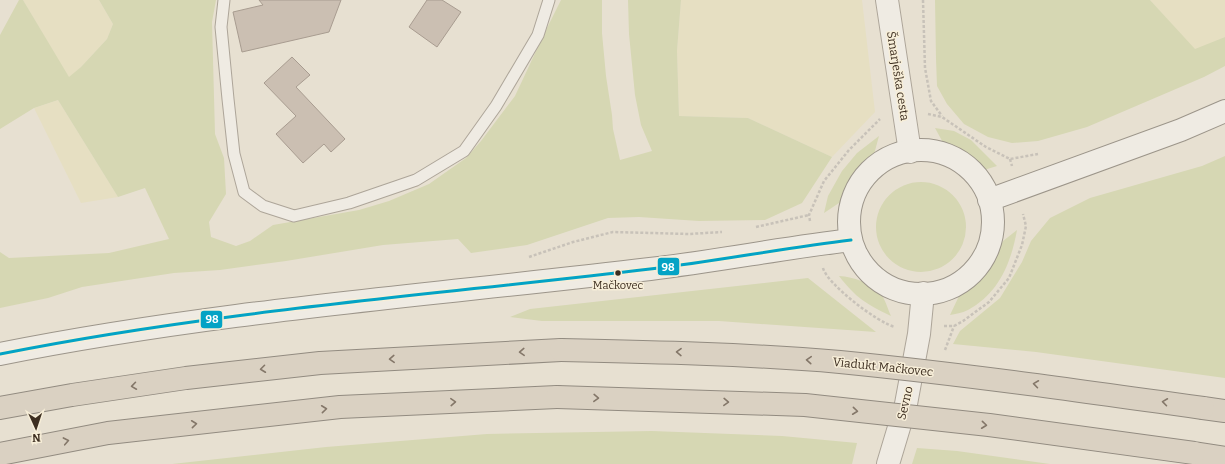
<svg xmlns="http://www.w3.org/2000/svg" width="1225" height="464" font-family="Bitter,serif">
<rect width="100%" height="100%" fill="#e7e0d1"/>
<path fill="#e6dfc2" d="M23 0H99L113 24 107 39 81 67 69 78Z
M681 0H862L875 112 832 157 748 118 679 116 677 51Z
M1150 0H1225V37L1195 50Z
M58 100 118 197 81 203 34 108Z"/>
<path fill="#d6d7b3" d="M19 0H23L69 77 81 67 107 39 113 24 99 0H216L212 22 215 134 224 158 226 194 209 222 211 237 236 246 250 241 273 225 359 210 389 201 429 184 466 158 481 141 515 96 544 34 561 0H602V33L606 76 612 115 613 129 620 160 652 151 641 125 635 95 629 34 628 0H681L677 51 679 116 748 118 832 157 802 203 765 220 699 221 639 217 608 218 527 245 471 253 458 239 383 245 286 261 220 270 174 273 82 287 48 298 0 308V252L9 258 109 253 169 239 145 188 118 197 58 100 34 108 0 129V35Z
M935 0H1150L1195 49 1225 37V66L1204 77 1087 127 1038 141 1012 143 988 137 964 124 947 104 937 86 936 59Z
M935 128 954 131 971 140 997 166 984 170 946 148Z
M879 136 873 158 856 172 845 199 824 213 828 196 842 171 857 153Z
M1225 156V378L1036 352 953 344 960 331 1000 298 1022 262 1031 241 1050 218 1090 198 1202 166Z
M876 227a45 45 0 1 1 90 0a45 45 0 1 1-90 0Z
M1017 230C1011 263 999 293 968 310 962 313 955 314 950 315L959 296 977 281 990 266 1003 241Z
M839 276C854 277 872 283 882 296 886 301 888 310 891 316 866 304 856 298 839 276Z
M808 278 876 332 719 321H542L510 317 530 309Z
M652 431 782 436 857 443 852 464H172L326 447 487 434Z
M917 448 957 451 1050 464H912Z"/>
<path fill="#cbbfb2" stroke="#a89c90" d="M259 0H341L329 32 242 52 233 12 263 5Z
M427 0H442L461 12 437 47 409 27Z
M292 57 310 75 296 87 345 139 331 152 324 144 303 163 276 134 296 116 264 83Z"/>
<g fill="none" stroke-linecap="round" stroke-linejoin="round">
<defs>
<path id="service" d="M224 0 221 27 228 99 234 154 244 192 263 206 294 216 349 203 416 180 464 151 496 106 538 35 549 0"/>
<path id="minor" d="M888 464 906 404 919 334 923 293"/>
<path id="tertiary" d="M887 0 910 152"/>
<path id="secondary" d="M849 222a72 72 0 1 1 144 0a72 72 0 1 1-144 0Z
M989 200 1181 130 1225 111
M0 354C215 311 433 295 650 269 717 261 784 248 851 240"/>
<path id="motorway" d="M0 408 72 395 186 378 320 363 561 350
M1203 408 1225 411
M1194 453 1225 458
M0 454 108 433 340 407 557 397"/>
</defs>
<use href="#service" stroke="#ada599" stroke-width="13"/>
<use href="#minor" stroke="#ada599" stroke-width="24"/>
<use href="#tertiary" stroke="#ada599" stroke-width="24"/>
<use href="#secondary" stroke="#9c958a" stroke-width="24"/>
<use href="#motorway" stroke="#928b80" stroke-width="24"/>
<path stroke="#c8c2b9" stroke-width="2.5" stroke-dasharray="3 2" stroke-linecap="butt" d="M923 0 925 68 931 101 942 116
M928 114 942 117 986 147 1010 159 1038 154
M1010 159 1012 166
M810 221 809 215 824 181 849 150 880 119
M756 227 809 215
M529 257 573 242 613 232 689 234 722 232
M823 268C827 284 878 323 895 327
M944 326H954L963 321 989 302 1009 278 1022 245 1026 226 1023 214
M945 350 954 326"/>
<use href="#service" stroke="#efebe3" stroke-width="11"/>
<use href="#minor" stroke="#efebe3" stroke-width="22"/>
<use href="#tertiary" stroke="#efebe3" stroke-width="22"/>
<use href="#secondary" stroke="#efebe3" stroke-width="22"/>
<use href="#motorway" stroke="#dad1c2" stroke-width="22"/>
<defs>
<path id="motorway-bridge" d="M561 350C654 352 747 354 840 362 961 374 1082 391 1203 408
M557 397 805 405 989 425 1194 453"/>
</defs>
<use href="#motorway-bridge" stroke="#928b80" stroke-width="24" stroke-linecap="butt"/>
<use href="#motorway-bridge" stroke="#dad1c2" stroke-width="22"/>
<defs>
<path id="bus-1" d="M0 354C215 311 433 295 650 269 717 261 784 248 851 240"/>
</defs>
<use href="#bus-1" stroke="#f7eed8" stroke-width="6"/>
<use href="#bus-1" stroke="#03a3c5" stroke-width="3"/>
</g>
<defs><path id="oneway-chevron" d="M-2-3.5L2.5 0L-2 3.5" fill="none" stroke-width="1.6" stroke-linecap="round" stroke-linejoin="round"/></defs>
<g stroke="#847769">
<use href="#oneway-chevron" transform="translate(522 352) rotate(177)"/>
<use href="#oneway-chevron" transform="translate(679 352) rotate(-179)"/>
<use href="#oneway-chevron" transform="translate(392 359) rotate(177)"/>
<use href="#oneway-chevron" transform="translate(809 360) rotate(-176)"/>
<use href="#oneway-chevron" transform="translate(263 369) rotate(173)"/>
<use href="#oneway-chevron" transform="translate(1036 384) rotate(-172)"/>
<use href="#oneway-chevron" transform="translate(134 386) rotate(172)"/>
<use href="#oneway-chevron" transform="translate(596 398) rotate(2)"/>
<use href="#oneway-chevron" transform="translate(453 402) rotate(-3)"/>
<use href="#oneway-chevron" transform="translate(726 402) rotate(2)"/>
<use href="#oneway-chevron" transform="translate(1165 402) rotate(-172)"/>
<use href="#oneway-chevron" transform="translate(324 409) rotate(-6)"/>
<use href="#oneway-chevron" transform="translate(855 411) rotate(6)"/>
<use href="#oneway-chevron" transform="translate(194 424) rotate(-6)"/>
<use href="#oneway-chevron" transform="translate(984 425) rotate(6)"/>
<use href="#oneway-chevron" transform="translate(66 441) rotate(-11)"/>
</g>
<circle fill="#3d2e20" stroke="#f7eed8" stroke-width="1.5" cx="618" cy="273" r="3.5"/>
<g text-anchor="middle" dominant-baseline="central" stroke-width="3" stroke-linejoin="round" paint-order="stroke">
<g font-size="11" fill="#3d2e20" stroke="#f7eed8">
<text x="618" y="285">Mačkovec</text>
</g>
<g font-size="12" fill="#3d2e20" stroke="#f7eed8">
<text transform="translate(898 76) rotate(81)">Šmarješka cesta</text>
<text transform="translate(883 367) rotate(6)">Viadukt Mačkovec</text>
<text transform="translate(905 403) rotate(-77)">Sevno</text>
</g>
</g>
<g stroke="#f7eed8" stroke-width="1.5">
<rect x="657" y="257" width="23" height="19" rx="4" fill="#03a3c5"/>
<rect x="200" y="310" width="23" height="19" rx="4" fill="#03a3c5"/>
</g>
<g font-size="11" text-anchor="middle" font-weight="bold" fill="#fff">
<text x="668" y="271">98</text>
<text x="212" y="323">98</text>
</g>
<g transform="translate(36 428) rotate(177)" stroke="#f7eed8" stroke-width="3" paint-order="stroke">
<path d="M0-3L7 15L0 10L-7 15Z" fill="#3d2e20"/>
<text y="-6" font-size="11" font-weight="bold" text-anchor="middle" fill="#3d2e20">N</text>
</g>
</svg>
